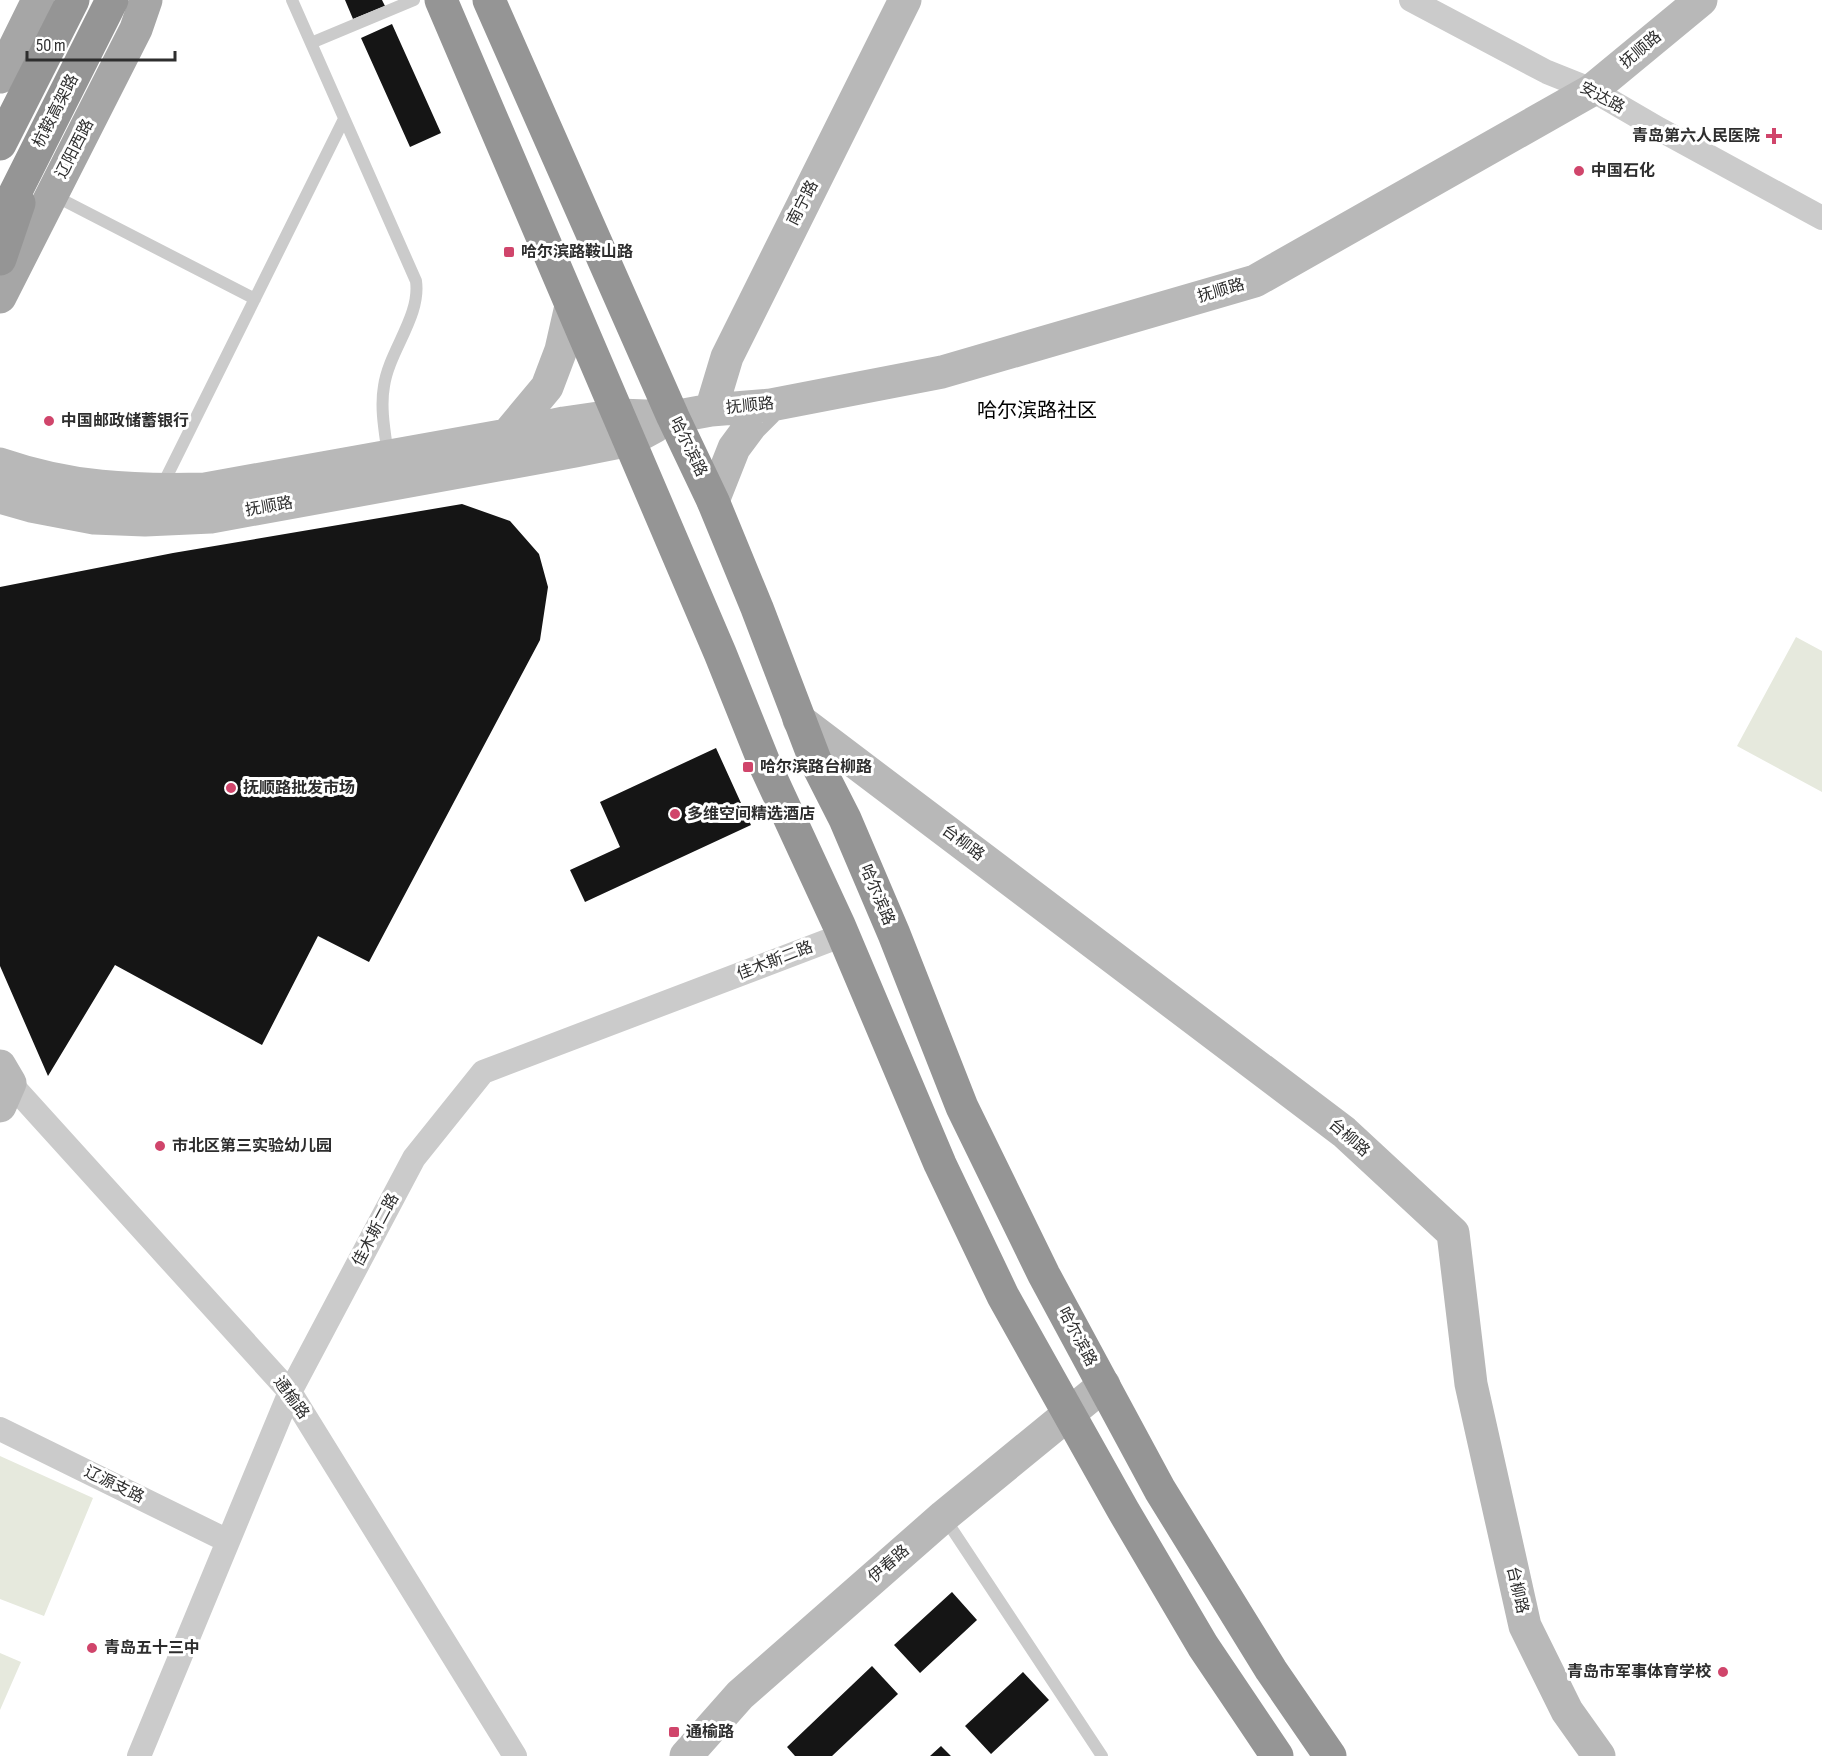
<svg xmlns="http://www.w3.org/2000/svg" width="1822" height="1756" font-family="'Sofia Sans Condensed','Noto Sans SC',sans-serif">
<rect width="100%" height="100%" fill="#fff"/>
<path fill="#e6e9dd" d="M1796 637 1822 651V792L1737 746Z
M0 1456 93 1498 44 1616 0 1599Z
M0 1653 21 1662 0 1710Z"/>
<path fill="#151515" d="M345 0H382L385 6 353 19Z
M392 24 441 133 410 147 361 38Z
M462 504 510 521 539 554 548 587 540 640 369 962 318 936 262 1045 115 965 48 1076 0 966V587L173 553Z
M716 748 751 825 585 902 570 870 620 847 600 802Z
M952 1592 977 1620 920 1673 894 1645Z
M872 1666 898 1694 832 1756H795L787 1747Z
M1023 1672 1049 1700 991 1754 965 1726Z
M941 1746 951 1756H930Z"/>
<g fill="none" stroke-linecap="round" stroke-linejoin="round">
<path stroke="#cbcbcb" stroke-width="12" d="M292 0 416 281C421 316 389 351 384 386 380 408 385 433 388 455
M311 43 414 0
M53 195 255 299
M162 486 344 119
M944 1517 1102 1756"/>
<path stroke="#cbcbcb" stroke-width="24" d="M1411 0 1547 72 1592 90 1659 129 1822 218
M10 1083 290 1392 515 1756
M0 1429 228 1541
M139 1756 290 1392 414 1158 483 1072 843 935"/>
<path stroke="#b8b8b8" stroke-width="33" d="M711 410 727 357 905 0
M507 435 547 387 561 350 571 306
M0 464C70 488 131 491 205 489L507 435 564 423 619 415 673 417 711 410 771 405 942 372 1255 281 1592 90 1701 0
M0 497 31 506 94 518 145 520 211 517 575 451 630 440 654 427
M713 501 734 448 751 425 771 405
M799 720 1344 1132 1453 1233 1471 1384 1525 1626 1567 1711 1599 1756
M0 1066 10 1083 0 1106
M686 1756 740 1695 944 1516 1104 1385"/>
<path stroke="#a6a6a6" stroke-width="33" d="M0 77 38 0
M0 297 136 29 146 0"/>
<path stroke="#959595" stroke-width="33" d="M441 0 720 653 765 765 839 925 940 1164 1003 1296 1123 1510 1203 1646 1277 1756
M489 0 673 417 713 501 757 608 815 760 845 819 894 934 962 1107 1044 1275 1160 1490 1271 1670 1330 1756
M0 144 73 0
M0 223 112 0
M0 259 19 203"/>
</g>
<g fill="#d0456b" stroke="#fff" stroke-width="2">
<path d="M1771 127h6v6h6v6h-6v6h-6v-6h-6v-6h6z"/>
<circle cx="1579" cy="171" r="6"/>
<rect x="503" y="246" width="12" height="12" rx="3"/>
<circle cx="49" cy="421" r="6"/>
<rect x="742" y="761" width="12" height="12" rx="3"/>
<circle cx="231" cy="788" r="6"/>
<circle cx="675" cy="814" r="6"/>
<circle cx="160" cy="1146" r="6"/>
<circle cx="92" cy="1648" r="6"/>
<circle cx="1723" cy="1672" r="6"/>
<rect x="668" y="1726" width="12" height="12" rx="3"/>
</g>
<g text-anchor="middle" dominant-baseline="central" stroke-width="6" stroke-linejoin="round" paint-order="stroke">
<g font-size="16" fill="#2e2e2e" stroke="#fff">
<text transform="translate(1641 50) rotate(-40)">抚顺路</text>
<text transform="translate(1602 98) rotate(28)">安达路</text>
<text transform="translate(56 111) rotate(-63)">杭鞍高架路</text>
<text transform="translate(75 149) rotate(-63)">辽阳西路</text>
<text transform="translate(803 203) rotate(-63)">南宁路</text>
<text transform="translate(1221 291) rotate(-16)">抚顺路</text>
<text transform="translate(750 406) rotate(-6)">抚顺路</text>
<text transform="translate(688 447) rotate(64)">哈尔滨路</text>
<text transform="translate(269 507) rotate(-10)">抚顺路</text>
<text transform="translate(963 843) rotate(37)">台柳路</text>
<text transform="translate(877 895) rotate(67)">哈尔滨路</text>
<text transform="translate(775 961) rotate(-21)">佳木斯二路</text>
<text transform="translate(1349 1138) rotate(41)">台柳路</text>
<text transform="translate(376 1230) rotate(-62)">佳木斯二路</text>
<text transform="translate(1077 1337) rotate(62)">哈尔滨路</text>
<text transform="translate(291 1398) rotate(54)">通榆路</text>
<text transform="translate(114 1485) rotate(26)">辽源支路</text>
<text transform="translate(889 1564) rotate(-41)">伊春路</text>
<text transform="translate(1517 1590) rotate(77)">台柳路</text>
</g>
<g font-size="16" font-weight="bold" fill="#2e2e2e" stroke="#fff" text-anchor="start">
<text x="1760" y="136" text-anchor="end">青岛第六人民医院</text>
<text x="1591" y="171">中国石化</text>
<text x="521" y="252">哈尔滨路鞍山路</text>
<text x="61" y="421">中国邮政储蓄银行</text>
<text x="760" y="767">哈尔滨路台柳路</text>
<text x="243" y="788">抚顺路批发市场</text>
<text x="687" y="814">多维空间精选酒店</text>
<text x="172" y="1146">市北区第三实验幼儿园</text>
<text x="104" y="1648">青岛五十三中</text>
<text x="1711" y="1672" text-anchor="end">青岛市军事体育学校</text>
<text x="686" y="1732">通榆路</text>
</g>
<g font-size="20" fill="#000" stroke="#fff">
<text x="1037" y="411">哈尔滨路社区</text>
</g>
</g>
<path d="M27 51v9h148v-9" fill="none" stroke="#2e2e2e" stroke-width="3"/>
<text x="36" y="51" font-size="18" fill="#2e2e2e" stroke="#ffffff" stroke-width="4.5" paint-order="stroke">50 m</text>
</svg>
